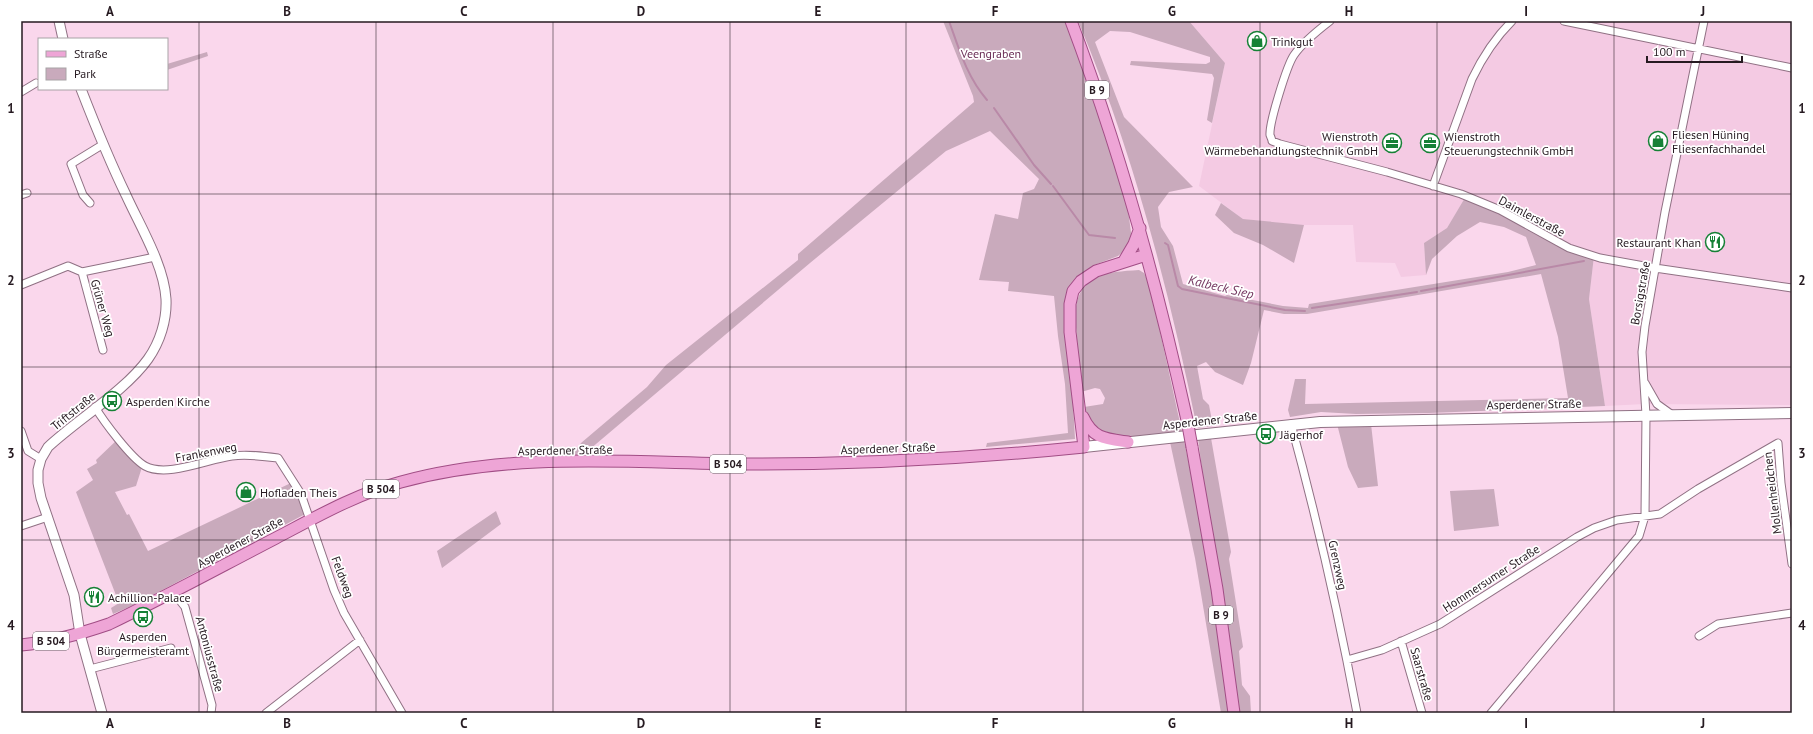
<svg xmlns="http://www.w3.org/2000/svg" width="1813" height="734" font-family="'PT Sans',sans-serif">
<rect width="100%" height="100%" fill="#fad7ec"/>
<path fill="#f4cae3" d="M1189 21H1792V405L1645 404 1605 406 1589 299 1594 256 1466 196 1447 228 1424 243 1426 275 1401 277 1395 263 1356 262 1353 225H1297L1243 219 1199 186 1225 63Z"/>
<path fill="#c9aabc" d="M943 21H1067L1089 83 1127 202 1132 240 1124 251 1118 256 1097 264 1077 277 1066 295 1064 323 1072 384 1075 439 986 447 987 443 1068 433 1065 384 1058 336 1054 296 1008 291 1009 282 979 280 995 214 1018 219 1023 193 1034 189 1039 179 990 131 946 151 810 263 583 455H572L581 443 647 387 666 365 798 260V254L974 102 973 96Z
M1078 21H1189L1225 63 1212 123 1207 120 1214 78 1212 74 1130 65 1131 61 1206 64 1210 62V57L1130 32 1110 31 1095 42 1124 117 1193 187 1169 192 1158 207 1161 227 1173 246 1183 284 1225 296 1227 295 1283 306 1308 308 1309 304 1508 272 1536 265 1526 237 1504 227 1480 222 1457 236 1432 259 1426 275 1424 243 1447 228 1466 196 1545 236 1594 256 1589 299 1605 406 1429 413 1356 414 1321 412 1290 417 1288 410 1295 379H1306L1305 404 1568 398 1558 337 1541 274 1307 314H1284L1264 310 1251 363 1243 385 1215 372 1206 362 1197 366 1203 399 1209 405 1213 426 1197 428C1169 290 1133 151 1078 21Z
M207 52 208 56 167 70V64Z
M1221 203 1243 219 1304 225 1294 263 1263 245 1234 233 1215 215Z
M1139 270 1144 273 1147 279 1154 304 1182 432 1118 438 1089 426 1084 407 1103 404 1105 398 1100 389 1095 388 1081 392 1075 314C1078 274 1106 272 1139 270Z
M1337 424H1371L1378 486 1358 488 1348 467Z
M119 438 143 464 136 486 115 492 127 515 129 514 148 551 293 482 309 512 134 605 113 614 111 608 119 603 76 492 93 480 87 469 97 463 96 460Z
M1198 438H1211L1231 552 1229 559 1243 647 1239 651 1242 685 1250 696 1251 713H1237L1205 494Z
M1184 440 1198 509 1225 675 1230 713H1221L1195 558 1170 442Z
M1494 489 1499 526 1454 531 1450 491Z
M496 511 501 524 442 568 437 551Z"/>
<g fill="none" stroke-linecap="round" stroke-linejoin="round">
<path stroke="#b989a7" stroke-width="2" d="M949 21C959 49 967 77 987 100
M994 108 1034 165 1051 184
M1053 186 1089 235 1115 238
M1165 243 1168 245 1178 286 1182 289 1285 310 1305 311
M1421 291 1584 261
M1312 308 1417 292"/>
<defs>
<path id="minor" d="M1330 21C1317 31 1303 42 1294 55 1287 65 1269 123 1270 135 1270 135 1272 140 1272 141L1280 144 1387 172 1461 194 1500 210 1569 248 1600 258 1655 268 1792 288
M1564 21 1792 68
M21 92 36 83
M1433 186 1472 79C1482 58 1495 38 1512 21
M21 195 27 193
M90 203 83 195 71 164 102 145
M82 272 103 350
M21 285 68 266 82 272 155 257
M1645 383 1657 404 1671 414
M95 407C104 422 131 458 145 466 167 478 208 459 232 456 248 454 263 456 278 458L301 494 334 590 344 613 402 713
M1291 424C1317 519 1339 616 1357 713
M21 431 28 451 41 459
M21 526 48 517
M181 602 185 607 212 705 211 713
M1699 636 1718 624 1792 613
M1401 641 1422 713
M1347 660 1382 650 1440 624 1577 537 1594 528 1617 520 1660 514 1698 489 1778 443 1781 483 1792 564
M90 669 171 648
M266 713 360 640
M1491 713 1639 536 1645 516 1646 415 1642 352 1645 326 1665 212 1704 21"/>
<path id="tertiary" d="M59 21 63 39
M81 89C95 125 109 160 126 195 140 226 164 265 166 299 167 320 160 342 148 359 125 391 78 419 48 447L41 459 38 470V483L41 498 74 595 80 634 102 713"/>
<path id="secondary" d="M1084 447 1320 422 1792 413"/>
<path id="primary" d="M1071 21C1120 151 1157 284 1187 420
M1124 261 1134 244 1140 228
M1083 417C1093 439 1106 439 1128 442
M1192 447 1217 589 1234 713
M21 645C52 642 80 634 109 624 165 597 220 567 276 538 316 517 356 494 401 482 517 450 640 464 759 464 868 464 976 458 1084 447L1070 332V304L1073 291 1081 281 1096 271 1146 255"/>
</defs>
<use href="#minor" stroke="#907184" stroke-width="9"/>
<use href="#tertiary" stroke="#907184" stroke-width="11"/>
<use href="#secondary" stroke="#907184" stroke-width="12"/>
<use href="#primary" stroke="#a14d85" stroke-width="13"/>
<use href="#minor" stroke="#fff" stroke-width="7"/>
<use href="#tertiary" stroke="#fff" stroke-width="9"/>
<use href="#secondary" stroke="#fff" stroke-width="10"/>
<use href="#primary" stroke="#eea5d6" stroke-width="11"/>
<defs>
<path id="primary-bridge" d="M1187 420 1192 447"/>
</defs>
<use href="#primary-bridge" stroke="#a14d85" stroke-width="13" stroke-linecap="butt"/>
<use href="#primary-bridge" stroke="#eea5d6" stroke-width="11"/>
</g>
<path fill="none" stroke="#261a21" stroke-width="1" stroke-opacity="0.55" d="M199 21V713M376 21V713M553 21V713M730 21V713M906 21V713M1083 21V713M1260 21V713M1437 21V713M1614 21V713M21 194H1792M21 367H1792M21 540H1792"/>
<defs>
<symbol id="shop-ring" viewBox="-11 -11 22 22"><circle r="9.5" fill="#fff" stroke="#168136" stroke-width="1.5"/><path d="M-5-2.5h2.3a2.7 3.5 0 0 1 5.4 0H5L5.5 6h-11ZM-1.5-2.5h3a1.5 2.3 0 0 0-3 0Z" fill="#168136"/></symbol>
<symbol id="office-ring" viewBox="-11 -11 22 22"><circle r="9.5" fill="#fff" stroke="#168136" stroke-width="1.5"/><path d="M-6-3h4V-5.5h4V-3h4V5H-6ZM-1-4.5V-3h2v-1.5ZM-6 0V1H6V0Z" fill="#168136"/></symbol>
<symbol id="restaurant-ring" viewBox="-11 -11 22 22"><circle r="9.5" fill="#fff" stroke="#168136" stroke-width="1.5"/><path d="M-5-6h1v4h1v-4h1v4h1v-4h1v5L-1.5 .5V6h-2V.5L-5-1ZM5-6V6H3V1.5H1.5Q1.5-4 5-6Z" fill="#168136"/></symbol>
<symbol id="bus-ring" viewBox="-11 -11 22 22"><circle r="9.5" fill="#fff" stroke="#168136" stroke-width="1.5"/><path d="M-5-6H5V4H4V6H2V4H-2V6H-4V4H-5ZM-3.5-4V0h7V-4ZM-3.5 1.2v1.5H-2V1.2ZM2 1.2v1.5H3.5V1.2Z" fill="#168136"/></symbol>
</defs>
<g fill-rule="evenodd">
<use href="#shop-ring" x="1246" y="30" width="22" height="22"/>
<use href="#shop-ring" x="1647" y="130" width="22" height="22"/>
<use href="#office-ring" x="1381" y="132" width="22" height="22"/>
<use href="#office-ring" x="1419" y="132" width="22" height="22"/>
<use href="#restaurant-ring" x="1704" y="231" width="22" height="22"/>
<use href="#bus-ring" x="101" y="390" width="22" height="22"/>
<use href="#bus-ring" x="1255" y="423" width="22" height="22"/>
<use href="#shop-ring" x="235" y="481" width="22" height="22"/>
<use href="#restaurant-ring" x="83" y="586" width="22" height="22"/>
<use href="#bus-ring" x="132" y="606" width="22" height="22"/>
</g>
<g text-anchor="middle" dominant-baseline="central" stroke-width="3.5" stroke-linejoin="round" paint-order="stroke">
<g fill="#fff" stroke="#675f64" stroke-width="1">
<rect x="1085" y="81" width="24" height="18" rx="3"/>
<rect x="710" y="455" width="36" height="18" rx="3"/>
<rect x="363" y="480" width="36" height="18" rx="3"/>
<rect x="1209" y="606" width="24" height="18" rx="3"/>
<rect x="33" y="632" width="36" height="18" rx="3"/>
</g>
<g font-size="11" font-weight="bold" fill="#261a21">
<text x="1097" y="90">B 9</text>
<text x="728" y="464">B 504</text>
<text x="381" y="489">B 504</text>
<text x="1221" y="615">B 9</text>
<text x="51" y="641">B 504</text>
</g>
<g font-size="12" fill="#261a21" stroke="#fff" text-anchor="start">
<text x="1271" y="41">Trinkgut</text>
<text x="1672" y="134">Fliesen Hüning<tspan x="1672" dy="14">Fliesenfachhandel</tspan></text>
<text x="1378" y="136" text-anchor="end">Wienstroth<tspan x="1378" dy="14">Wärmebehandlungstechnik GmbH</tspan></text>
<text x="1444" y="136">Wienstroth<tspan x="1444" dy="14">Steuerungstechnik GmbH</tspan></text>
<text x="1701" y="242" text-anchor="end">Restaurant Khan</text>
<text x="126" y="401">Asperden Kirche</text>
<text x="1280" y="434">Jägerhof</text>
<text x="260" y="492">Hofladen Theis</text>
<text x="108" y="597">Achillion-Palace</text>
<text x="143" y="636" text-anchor="middle">Asperden<tspan x="143" dy="14">Bürgermeisteramt</tspan></text>
</g>
<g font-size="12" fill="#6a2d56" stroke="#fff">
<text x="991" y="53">Veengraben</text>
</g>
<g font-size="12" fill="#261a21" stroke="#fff">
<text transform="translate(1532 216) rotate(28)">Daimlerstraße</text>
<text transform="translate(1640 293) rotate(-80)">Borsigstraße</text>
<text transform="translate(103 308) rotate(74)">Grüner Weg</text>
<text transform="translate(1534 404) rotate(-1)">Asperdener Straße</text>
<text transform="translate(73 411) rotate(-39)">Triftstraße</text>
<text transform="translate(1210 420) rotate(-6)">Asperdener Straße</text>
<text transform="translate(888 448) rotate(-2)">Asperdener Straße</text>
<text transform="translate(565 450) rotate(-1)">Asperdener Straße</text>
<text transform="translate(206 452) rotate(-11)">Frankenweg</text>
<text transform="translate(1772 493) rotate(-97)">Mollenheidchen</text>
<text transform="translate(240 542) rotate(-28)">Asperdener Straße</text>
<text transform="translate(1338 565) rotate(78)">Grenzweg</text>
<text transform="translate(343 577) rotate(70)">Feldweg</text>
<text transform="translate(1491 578) rotate(-33)">Hommersumer Straße</text>
<text transform="translate(210 654) rotate(75)">Antoniusstraße</text>
<text transform="translate(1422 674) rotate(74)">Saarstraße</text>
</g>
<g font-size="13" font-style="italic" fill="#753861" stroke="#fff">
<text transform="translate(1221 287) rotate(13)">Kalbeck Siep</text>
</g>
</g>
<rect width="1813" height="734" fill="none" stroke="#ffffff" stroke-width="44"/>
<rect x="38" y="38" width="130" height="52" fill="#ffffff" stroke="#a8a3a6"/>
<rect x="46" y="51" width="20" height="6" fill="#eea5d6" stroke="#a8a3a6"/>
<text x="74" y="58" font-size="12" fill="#261a21">Straße</text>
<rect x="46" y="68" width="20" height="12" fill="#c9aabc" stroke="#a8a3a6"/>
<text x="74" y="78" font-size="12" fill="#261a21">Park</text>
<path d="M1647 56v6h95v-6" fill="none" stroke="#261a21" stroke-width="2"/>
<text x="1653" y="56" font-size="12" fill="#261a21" stroke="#ffffff" stroke-width="3" paint-order="stroke">100 m</text>
<rect x="22" y="22" width="1769" height="690" fill="none" stroke="#261a21" stroke-width="1.5"/>
<g font-size="13" text-anchor="middle" font-weight="bold" fill="#261a21">
<text x="110" y="16">A</text>
<text x="287" y="16">B</text>
<text x="464" y="16">C</text>
<text x="641" y="16">D</text>
<text x="818" y="16">E</text>
<text x="995" y="16">F</text>
<text x="1172" y="16">G</text>
<text x="1349" y="16">H</text>
<text x="1526" y="16">I</text>
<text x="1703" y="16">J</text>
<text x="11" y="113">1</text>
<text x="1802" y="113">1</text>
<text x="11" y="285">2</text>
<text x="1802" y="285">2</text>
<text x="11" y="458">3</text>
<text x="1802" y="458">3</text>
<text x="11" y="630">4</text>
<text x="1802" y="630">4</text>
<text x="110" y="728">A</text>
<text x="287" y="728">B</text>
<text x="464" y="728">C</text>
<text x="641" y="728">D</text>
<text x="818" y="728">E</text>
<text x="995" y="728">F</text>
<text x="1172" y="728">G</text>
<text x="1349" y="728">H</text>
<text x="1526" y="728">I</text>
<text x="1703" y="728">J</text>
</g>
</svg>
